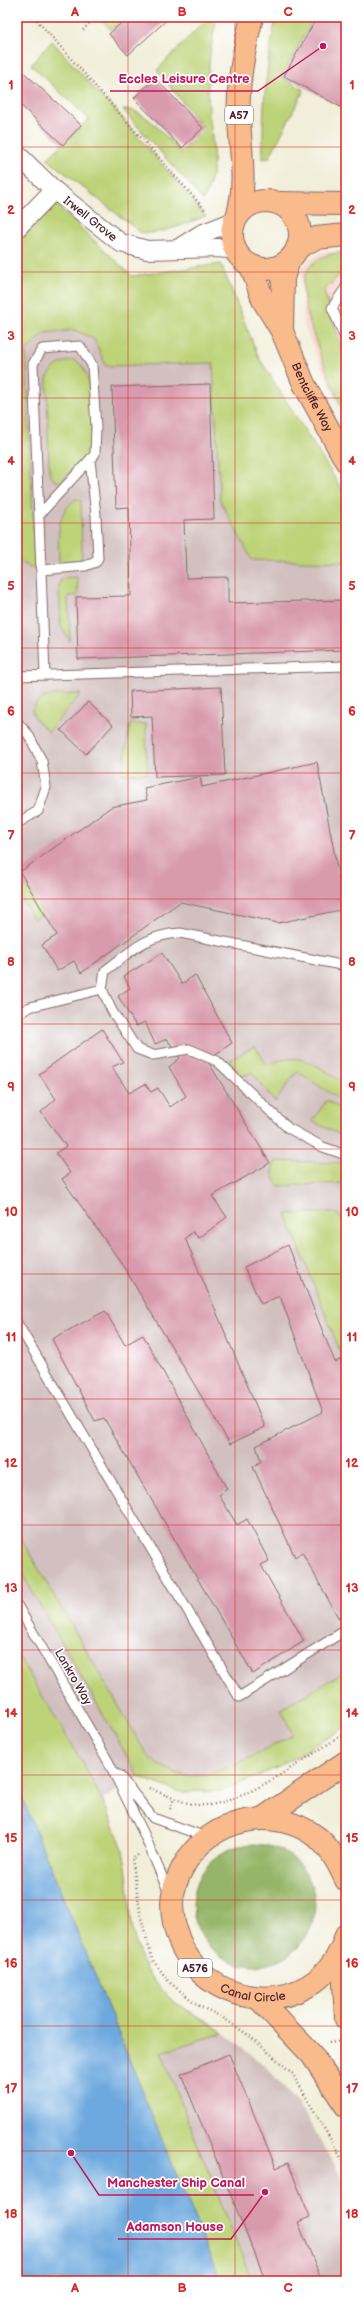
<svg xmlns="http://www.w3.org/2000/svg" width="363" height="2298" font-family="'Balsamiq Sans',sans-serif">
<rect width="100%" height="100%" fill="#fff"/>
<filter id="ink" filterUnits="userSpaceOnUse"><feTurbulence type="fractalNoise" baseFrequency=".025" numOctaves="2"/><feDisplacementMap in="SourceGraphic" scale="8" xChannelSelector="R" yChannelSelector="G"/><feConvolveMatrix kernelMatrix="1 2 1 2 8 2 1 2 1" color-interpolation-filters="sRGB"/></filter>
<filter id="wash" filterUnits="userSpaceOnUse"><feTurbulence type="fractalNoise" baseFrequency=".012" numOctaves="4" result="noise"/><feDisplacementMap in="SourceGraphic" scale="16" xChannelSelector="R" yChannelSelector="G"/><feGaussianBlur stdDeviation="0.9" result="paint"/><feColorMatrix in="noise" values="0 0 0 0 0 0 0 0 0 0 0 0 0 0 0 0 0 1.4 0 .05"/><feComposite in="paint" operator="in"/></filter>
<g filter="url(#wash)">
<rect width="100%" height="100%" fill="#f1eed9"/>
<path fill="#f7d1c6" d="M346 251V423L304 326 301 267 322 252Z"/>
<path fill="#d2bfbf" d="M54 203 132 276 221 264 259 358 346 496V1727L279 1767 222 1791 179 1792 139 1777 103 1799 125 1858 131 1927 138 1953 149 1975 162 1991 177 2003 210 2022 264 2065 297 2101 337 2169 346 2191V2281H220L17 1785V245Z"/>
<path fill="#bdd378" stroke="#847952" d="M119 17 122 21 111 30 100 18Z
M214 17H217C211 44 207 68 208 96 209 131 222 168 203 200L123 110C145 107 166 138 181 152L204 129 157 70 203 23Z
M276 17H314L282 77 304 90 269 158 263 159C262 111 266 65 276 17Z
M52 41 106 102 108 101 206 216C189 222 157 237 140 232L47 159 89 119 31 65Z
M54 203 132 276 221 264 259 358 346 496V562L252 560 220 500 213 363 106 366 94 339 75 330 45 333 26 351 35 569 17 560V245Z
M346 252V268L324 291 346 362V383L344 385C343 396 346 405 346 416 333 387 298 308 304 280 309 259 327 253 346 252Z
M73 360C96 365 92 426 92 446L89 453 61 481 57 482 50 476 49 469 47 379C53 366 59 363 73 360Z
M76 499 81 501 82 556 79 563 62 566 59 562C59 539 54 514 76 499Z
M77 577 78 595 68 596 70 641 61 627 59 585 61 580 64 578Z
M81 694 48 732 35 718 32 711C39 691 63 695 81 694Z
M130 724H146L147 773 122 774Z
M17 872 43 913 34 920 17 891Z
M255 1046 267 1065C302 1049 316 1066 346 1084V1104L297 1071 275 1102 252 1072 243 1076 238 1074 230 1060Z
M327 1100 346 1112V1138L312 1121Z
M276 1161 346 1163V1183L278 1186C272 1176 271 1171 276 1161Z
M332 1212 340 1216 346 1223V1352L341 1354 286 1214Z
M17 1532 149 1758C159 1764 170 1772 182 1775 211 1783 267 1748 293 1735L281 1709 346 1671V1727L279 1767 222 1791 179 1792 139 1777 17 1565Z
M17 1654C51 1712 91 1770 117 1833 139 1887 117 1942 161 1990 179 2009 203 2017 223 2033L161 2052 252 2281H220L17 1785Z"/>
<path fill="#96b568" stroke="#706a4a" d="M193 1905a61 61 0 1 1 122 0a61 61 0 1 1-122 0Z"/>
<path fill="#6da9de" stroke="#5c6484" d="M17 1785 220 2281H17Z"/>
<g id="blocks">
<path fill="#d89bad" d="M128 17H170L128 55 109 34Z
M317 17H346V110L284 76Z
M17 66 81 125 63 145 17 102Z
M155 78 203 128 182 148 134 98Z
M210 384 214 519 184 520 186 578 228 577V603L346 600V650L78 659 76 597 131 596 129 507 116 508 112 387Z
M221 687 225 775 155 777 152 716 131 717 130 691Z
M88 702 113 725 86 754 61 730Z
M317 762 345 909 278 923 180 902 81 973 74 961 57 971 42 945 57 935 20 872 111 807 147 800 144 788 200 777 202 787Z
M162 953 182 984 195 975 232 1043 207 1060 270 1163 212 1196 227 1217 199 1238 193 1232 185 1238 265 1427 230 1444 122 1264 62 1179 70 1173 56 1153 66 1146 41 1112 56 1099 39 1074 102 1029 123 1062 112 1067 129 1093 145 1084 151 1092 158 1088 170 1107 186 1096 169 1067 180 1058 167 1039 155 1044 145 1022 136 1026 118 996 130 988 124 976Z
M288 1245 335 1362 346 1357V1615L339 1619 302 1552 295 1557 253 1467 261 1461 256 1446 323 1412 280 1296 261 1304 244 1267Z
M105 1311 125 1345 143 1335 227 1489 219 1495 237 1525 247 1519 269 1561 261 1565 304 1641 253 1674 104 1418 95 1421 52 1339Z
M229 2054 276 2168 288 2163 310 2217 298 2222 322 2281H266L181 2074Z"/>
</g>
</g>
<g filter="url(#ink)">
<use href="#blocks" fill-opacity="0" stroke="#846768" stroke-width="1"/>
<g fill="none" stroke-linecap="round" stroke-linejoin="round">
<defs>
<path id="lane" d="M346 287 332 308 346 340
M40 514 95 454 96 427 92 365 80 346 42 349 33 364 45 675
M42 570 85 566 96 562 98 558 96 515 90 460
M17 676 346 666
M17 722 28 734 42 761 46 787 38 811 21 821 17 820
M346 966 180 933C146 935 131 951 105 971L102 989 112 1011 137 1049 153 1055 189 1049 217 1061 288 1128 323 1147 346 1155
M17 1014 30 1007 102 989
M17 1323 239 1697 346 1630
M17 1605 108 1761 144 1834 169 1893
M119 1775 153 1818 206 1837"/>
<g id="street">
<path id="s1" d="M17 154 54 190 121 243 147 250 219 248 236 250"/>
<path d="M17 228 54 190"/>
<path d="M179 248 201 234 234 221"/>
</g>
<g id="primary">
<circle cx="266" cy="235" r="34"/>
<path d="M278 203 346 204"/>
<path d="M238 214C247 181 240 151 239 117 237 83 244 50 252 17"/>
<path d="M297 248 316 238 346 235"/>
<path id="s2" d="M251 266 263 300 282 331 304 384 346 461"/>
<path d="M282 331 283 278 289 260"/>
<path d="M263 1818 346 1762"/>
<path id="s3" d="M346 1880C339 1865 331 1849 318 1838 274 1803 208 1819 183 1867 177 1878 172 1891 172 1904 175 2012 318 2032 346 1935"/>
<path d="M342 1948 346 2019"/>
<path d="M258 1998 312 2055 346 2106"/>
</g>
</defs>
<use href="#lane" stroke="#846768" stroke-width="11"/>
<use href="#street" stroke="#846768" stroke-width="20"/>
<use href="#primary" stroke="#846768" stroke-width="24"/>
<path stroke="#846768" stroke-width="2.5" stroke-dasharray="1 3" stroke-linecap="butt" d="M34 17 206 211
M126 17 127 18
M83 30 95 17
M149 1788C164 1794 182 1803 198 1805 241 1809 309 1754 346 1733
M170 1809 174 1798
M138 1855 132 1858 141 1918 152 1959 169 1982 199 2006 222 2017 251 2037 292 2073 346 2166
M329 2043 342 2041"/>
<use href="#lane" stroke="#fff" stroke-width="9"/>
<use href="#street" stroke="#fff" stroke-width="18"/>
<use href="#primary" stroke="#fabb8c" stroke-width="22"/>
</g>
</g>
<path fill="none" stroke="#d62828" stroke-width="1" stroke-opacity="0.55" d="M128 17V2281M235 17V2281M17 147H346M17 272H346M17 398H346M17 523H346M17 648H346M17 773H346M17 899H346M17 1024H346M17 1149H346M17 1274H346M17 1399H346M17 1525H346M17 1650H346M17 1775H346M17 1900H346M17 2026H346M17 2151H346"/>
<g text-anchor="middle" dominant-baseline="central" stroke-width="3.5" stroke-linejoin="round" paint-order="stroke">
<g fill="#fff" stroke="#80626b" stroke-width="1">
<rect x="225" y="106" width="28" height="18" rx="3"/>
<rect x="178" y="1959" width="34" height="18" rx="3"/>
</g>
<g font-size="11" font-weight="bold" fill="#4a1f2b">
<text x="239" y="115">A57</text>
<text x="195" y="1968">A576</text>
</g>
<g font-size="12" fill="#4a1f2b" stroke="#fff">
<text stroke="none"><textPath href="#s1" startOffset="98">Irwell Grove</textPath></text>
<text stroke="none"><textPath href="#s2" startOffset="145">Bentcliffe Way</textPath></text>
<text transform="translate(73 1677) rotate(60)">Lankro Way</text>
<text stroke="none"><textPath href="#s3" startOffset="381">Canal Circle</textPath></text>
</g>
</g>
<path fill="none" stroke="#c2185b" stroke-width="1.5" d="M323 46L258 91H110M71 2153L99 2195H254M265 2192L231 2239H118"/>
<g fill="#c2185b" stroke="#fff" stroke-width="1.5">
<circle cx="323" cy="46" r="4"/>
<circle cx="71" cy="2153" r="4"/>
<circle cx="265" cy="2192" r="4"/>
</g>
<g font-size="13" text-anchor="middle" font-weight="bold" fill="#c2185b" stroke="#fff" stroke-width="3.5" stroke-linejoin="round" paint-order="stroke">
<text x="184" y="83">Eccles Leisure Centre</text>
<text x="176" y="2187">Manchester Ship Canal</text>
<text x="175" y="2231">Adamson House</text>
</g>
<rect width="363" height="2298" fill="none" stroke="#fff" stroke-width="44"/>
<rect x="22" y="22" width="319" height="2254" fill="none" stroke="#d62828" stroke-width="1.5"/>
<g font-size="13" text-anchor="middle" font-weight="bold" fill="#d62828">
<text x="75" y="16">A</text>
<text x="182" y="16">B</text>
<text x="288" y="16">C</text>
<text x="11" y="89">1</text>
<text x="352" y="89">1</text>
<text x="11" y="214">2</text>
<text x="352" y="214">2</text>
<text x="11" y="340">3</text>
<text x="352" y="340">3</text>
<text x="11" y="465">4</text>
<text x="352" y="465">4</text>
<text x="11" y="590">5</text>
<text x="352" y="590">5</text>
<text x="11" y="715">6</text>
<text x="352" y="715">6</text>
<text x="11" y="840">7</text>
<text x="352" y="840">7</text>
<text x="11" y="966">8</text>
<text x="352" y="966">8</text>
<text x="11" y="1091">9</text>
<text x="352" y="1091">9</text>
<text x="11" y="1216">10</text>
<text x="352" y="1216">10</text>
<text x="11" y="1341">11</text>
<text x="352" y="1341">11</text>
<text x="11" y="1467">12</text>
<text x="352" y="1467">12</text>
<text x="11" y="1592">13</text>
<text x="352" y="1592">13</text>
<text x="11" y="1717">14</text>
<text x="352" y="1717">14</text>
<text x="11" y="1842">15</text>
<text x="352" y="1842">15</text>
<text x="11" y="1967">16</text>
<text x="352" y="1967">16</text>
<text x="11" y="2093">17</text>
<text x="352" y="2093">17</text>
<text x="11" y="2218">18</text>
<text x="352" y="2218">18</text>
<text x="75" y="2292">A</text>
<text x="182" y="2292">B</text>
<text x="288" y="2292">C</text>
</g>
</svg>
